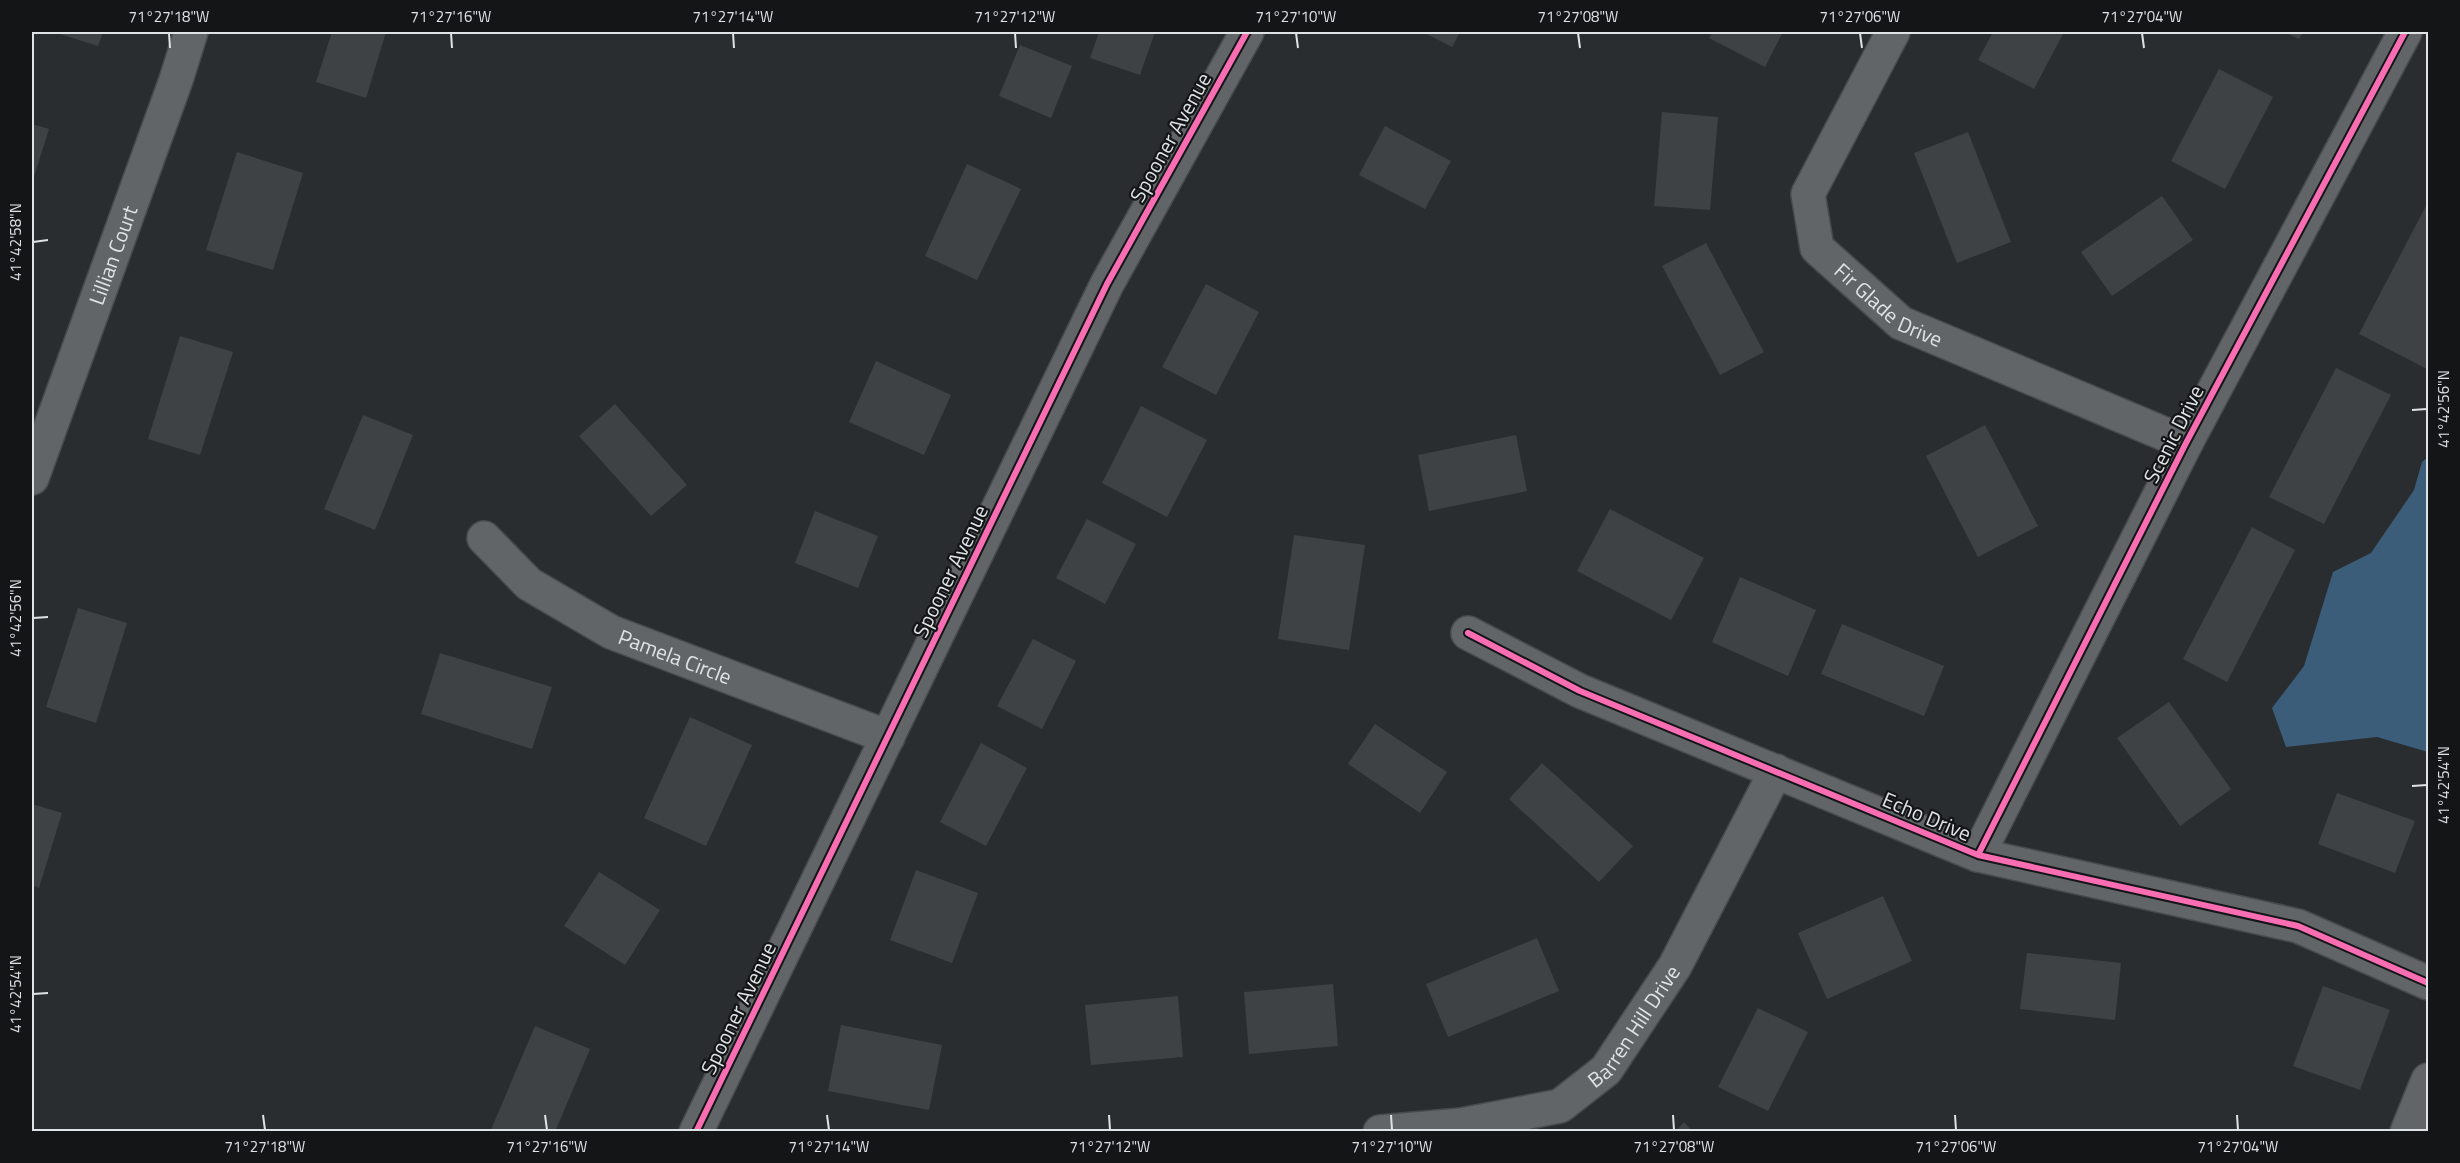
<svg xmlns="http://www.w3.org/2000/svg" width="2460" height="1163" font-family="'Titillium Web',sans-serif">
<rect width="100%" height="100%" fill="#2a2d2f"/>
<path fill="#3b5d79" d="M2428 457V752L2377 737 2286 747 2272 708 2304 666 2333 572 2371 553 2414 490 2422 462Z"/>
<path fill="#3f4244" d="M54 32H103L98 46Z
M332 32H386L366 98 316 82Z
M1099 32H1155L1140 75 1090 58Z
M1423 32H1460L1452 47Z
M1713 32H1783L1765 67 1709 38Z
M1993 32H2064L2034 89 1978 60Z
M2284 32H2303L2299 39Z
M1020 45 1072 66 1051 118 999 96Z
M2219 69 2273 97 2225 189 2171 161Z
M1662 112 1718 117 1710 210 1654 206Z
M32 124 49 129 32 183Z
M1385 126 1451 161 1425 209 1359 175Z
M1968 132 2011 242 1957 263 1914 153Z
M237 152 303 173 273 270 206 250Z
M967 164 1021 189 977 280 925 256Z
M2162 196 2193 240 2112 296 2081 252Z
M2428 202V365L2427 369 2359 334Z
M1706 243 1764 352 1720 375 1662 266Z
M1206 284 1259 312 1216 395 1162 367Z
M180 336 233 352 200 455 148 439Z
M876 361 951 395 924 455 849 422Z
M2336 368 2391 395 2324 524 2269 497Z
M615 404 687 485 651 516 579 436Z
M1141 406 1207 440 1167 517 1102 483Z
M363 415 413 435 375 530 324 509Z
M1985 425 2038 526 1978 557 1926 456Z
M1516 435 1527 491 1429 511 1418 455Z
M1610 509 1704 558 1671 620 1577 571Z
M815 511 878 536 858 588 795 563Z
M1087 519 1136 544 1105 604 1056 578Z
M2252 527 2295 550 2227 682 2183 659Z
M1294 535 1365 545 1349 650 1278 639Z
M1740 577 1816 610 1788 676 1712 642Z
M78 608 127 623 96 723 46 707Z
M1842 624 1944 666 1924 716 1821 674Z
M1033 639 1076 661 1042 729 997 706Z
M440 653 552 687 532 749 421 714Z
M2169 702 2231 789 2180 826 2117 738Z
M690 717 752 745 706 846 644 818Z
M1375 724 1447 772 1420 813 1348 764Z
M981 743 1027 768 986 846 940 822Z
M1542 763 1633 846 1599 882 1509 799Z
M2337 793 2415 821 2395 873 2318 844Z
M32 804 62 813 39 888 32 885Z
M916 870 978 893 952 963 890 940Z
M599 872 660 910 625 965 564 926Z
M1883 896 1912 961 1827 999 1798 933Z
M1537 938 1559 991 1448 1037 1426 984Z
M2027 953 2121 963 2115 1020 2020 1009Z
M1333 984 1338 1046 1249 1054 1244 992Z
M2323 986 2390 1010 2360 1090 2293 1066Z
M1178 996 1183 1057 1091 1065 1085 1005Z
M1758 1008 1808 1032 1768 1111 1718 1087Z
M841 1025 942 1045 929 1110 828 1091Z
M535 1026 590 1049 555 1132H490Z
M1684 1122 1693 1132H1675Z"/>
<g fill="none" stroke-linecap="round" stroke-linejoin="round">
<defs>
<g id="street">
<path id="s1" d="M1893 32 1808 194 1817 248 1901 323 2186 443"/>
<path id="s2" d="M32 478 176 80 191 32"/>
<path id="s3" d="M484 538 529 584 611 632 888 737"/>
<path d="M1468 633 1580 691 1978 855 2298 926 2428 983"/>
<path d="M1978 855 2186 443 2405 32"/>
<path d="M696 1132 1107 284 1247 32"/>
<path id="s4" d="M1380 1132 1461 1125 1560 1106 1606 1070 1675 966 1776 771"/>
<path d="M2407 1132 2428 1080"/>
</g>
</defs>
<use href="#street" stroke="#484b4d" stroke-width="36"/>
<use href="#street" stroke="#626567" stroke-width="33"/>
<defs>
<path id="cycleway" d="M1468 633 1580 691 1978 855 2298 926 2428 983
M1978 855 2186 443 2405 32
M696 1132 1107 284 1247 32"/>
</defs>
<use href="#cycleway" stroke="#131517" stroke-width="10"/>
<use href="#cycleway" stroke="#f96db3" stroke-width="6"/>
</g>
<path fill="none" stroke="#dfe3e6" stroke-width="2" d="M169 33 170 48M451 33 452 48M733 33 734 48M1015 33 1016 48M1296 33 1298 48M1578 33 1580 48M1860 33 1862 48M2142 33 2144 48M33 242 48 240M2412 410 2427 409M33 618 48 617M2412 786 2427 785M33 994 48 993M263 1115 265 1130M545 1115 547 1130M827 1115 829 1130M1109 1115 1110 1130M1391 1115 1392 1130M1673 1115 1674 1130M1955 1115 1956 1130M2237 1115 2238 1130"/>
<g text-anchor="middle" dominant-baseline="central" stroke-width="4.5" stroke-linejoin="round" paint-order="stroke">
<g font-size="21" fill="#dfe3e6" stroke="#131517">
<text transform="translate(1170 137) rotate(-61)">Spooner Avenue</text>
<text stroke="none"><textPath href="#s2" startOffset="237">Lillian Court</textPath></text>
<text stroke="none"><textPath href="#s1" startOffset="330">Fir Glade Drive</textPath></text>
<text transform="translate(2173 434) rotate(-63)">Scenic Drive</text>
<text transform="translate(950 571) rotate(-64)">Spooner Avenue</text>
<text stroke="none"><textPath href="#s3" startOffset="228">Pamela Circle</textPath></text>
<text transform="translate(1927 816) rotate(23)">Echo Drive</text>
<text transform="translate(738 1008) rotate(-64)">Spooner Avenue</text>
<text stroke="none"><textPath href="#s4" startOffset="292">Barren Hill Drive</textPath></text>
</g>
</g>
<rect width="2460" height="1163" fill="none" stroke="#131517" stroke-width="66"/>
<rect x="33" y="33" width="2394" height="1097" fill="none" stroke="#dfe3e6" stroke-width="2"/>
<g font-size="15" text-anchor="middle" fill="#dfe3e6">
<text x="169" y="22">71°27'18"W</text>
<text x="451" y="22">71°27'16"W</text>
<text x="733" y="22">71°27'14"W</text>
<text x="1015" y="22">71°27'12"W</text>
<text x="1296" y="22">71°27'10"W</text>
<text x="1578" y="22">71°27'08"W</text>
<text x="1860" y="22">71°27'06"W</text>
<text x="2142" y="22">71°27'04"W</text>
<text transform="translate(16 242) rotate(-90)" y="5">41°42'58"N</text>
<text transform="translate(2444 409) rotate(-90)" y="5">41°42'56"N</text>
<text transform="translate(16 618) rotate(-90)" y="5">41°42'56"N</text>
<text transform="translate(2444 785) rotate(-90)" y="5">41°42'54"N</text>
<text transform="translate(16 994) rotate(-90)" y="5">41°42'54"N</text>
<text x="265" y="1152">71°27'18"W</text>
<text x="547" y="1152">71°27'16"W</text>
<text x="829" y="1152">71°27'14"W</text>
<text x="1110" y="1152">71°27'12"W</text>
<text x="1392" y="1152">71°27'10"W</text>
<text x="1674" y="1152">71°27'08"W</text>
<text x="1956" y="1152">71°27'06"W</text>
<text x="2238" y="1152">71°27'04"W</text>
</g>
</svg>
